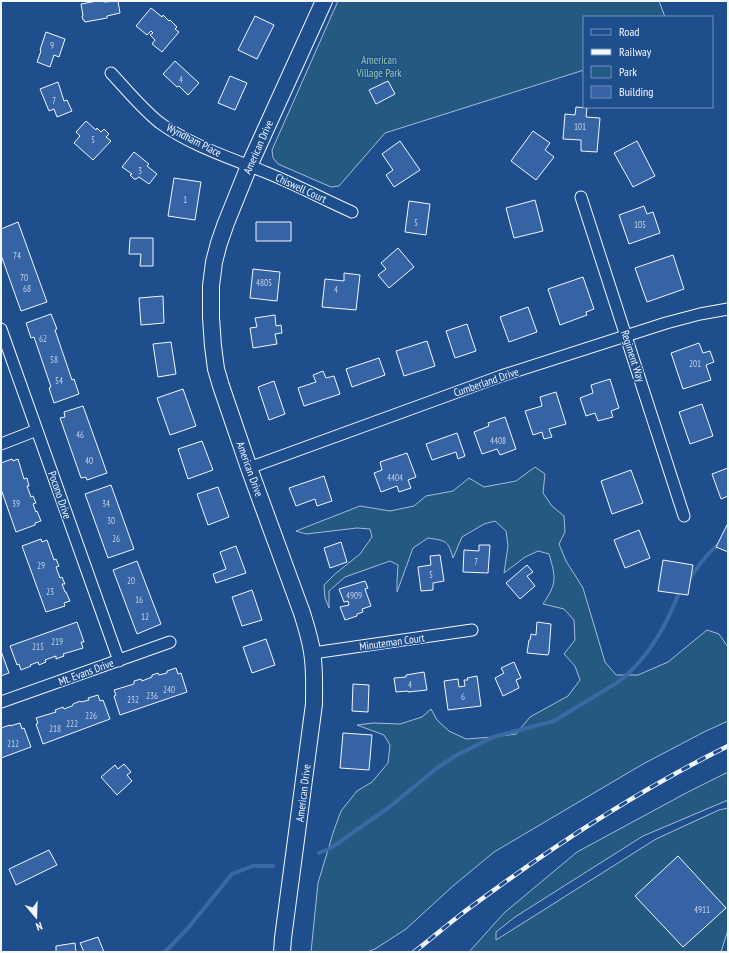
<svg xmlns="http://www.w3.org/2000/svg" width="729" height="953" font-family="'PT Sans Narrow',sans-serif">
<rect width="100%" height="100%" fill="#1f4e8c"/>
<path fill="#245a82" stroke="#a8bbd7" d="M338 1H659L665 17H584V70L385 133 339 186 331 187 278 164 273 158 272 150Z
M535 467 545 474 543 493 552 506 564 516 565 532 559 544 566 561 583 588 605 662 616 675H638L668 662 707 630 719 634 728 647V721L704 732 643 764 494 852 453 886 406 929 375 949 367 952H311L318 883 334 830 341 811 357 791 372 782 388 763 390 745 384 735 357 725 373 723 400 724 422 717 431 709 437 720 449 731 466 739 493 737 516 734 530 717 568 696 580 680 575 666 564 654 575 640 574 620 564 609 543 604C557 583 556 578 549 554L538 551 525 557 504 573 508 546 506 531 495 521 484 524 462 537 453 558C448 540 446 541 428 538L413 548 397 592V582L398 565 390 561 345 577 329 591V608L325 598 324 585 335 574 360 554 372 537 370 529 357 528 306 534 296 531 360 506 390 511 414 506 426 496 453 491 469 478 484 487 516 481Z
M728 772V800L643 836 515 917 496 932V940L656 839 719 810 728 808V930L721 952H469L504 913 577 852 688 792Z"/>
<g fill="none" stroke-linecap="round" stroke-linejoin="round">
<path stroke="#3b69a3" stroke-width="4" d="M688 581C700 564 710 548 728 538
M319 853 331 848 388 808 437 768 457 755 493 737 554 721 618 682C637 668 654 645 665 624 670 614 675 603 679 593L682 590
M164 952 169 948 188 928 232 874 253 866H273"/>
</g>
<path fill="#3563a3" stroke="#f2f6ff" d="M97 1H104V2L118 1 120 13 107 16V18L85 22 84 20H83L82 16H83L81 4Z
M151 8 162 17 163 15 169 21 170 20 177 27 175 29 179 32 162 52 152 44 155 40 150 35 153 33 151 31 147 35 136 26Z
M255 16 274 25 257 59 238 50Z
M46 32 65 39 59 57 54 55 50 67 37 62 41 51 40 50Z
M175 61 199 83 188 95 179 86 177 87 163 74Z
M230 76 247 83 235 110 218 103Z
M388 81 395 94 376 104 369 90Z
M58 82 64 101 67 100 72 111 57 117 54 109 49 111 40 89Z
M576 107 587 108 586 117 600 118 597 152 581 151V140L563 139 565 114 575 115Z
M86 121 96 130 97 128 101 132 104 129 109 134 106 137 111 141 93 160 74 143 80 136 76 132Z
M533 131 550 143 545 150 554 157 536 180 511 161Z
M400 141 420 170 394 187 386 175 393 170 382 154Z
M637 141 655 176 633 187 614 153Z
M134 152 149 164 147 166 157 174 149 184 139 177 136 179H134L130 175 132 174 122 167Z
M174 178 201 182 195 220 168 216Z
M535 200 543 231 514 238 506 208Z
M409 201 430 204 426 235 405 232Z
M644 206 647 214 653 212 660 233 629 244 619 215Z
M18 222 47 302 21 311 1 255V229Z
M256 222H291V241H256Z
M130 238H153V266H140L141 254H129Z
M398 248 414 267 389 288 378 275 386 269 381 263Z
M673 255 684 289 647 302 635 268Z
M253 269 280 272 277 301 250 298Z
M344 273 360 275 356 310 322 307 325 279 344 281Z
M583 277 594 309 586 312 587 315 560 325 548 289Z
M163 296 164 323 141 325 139 298Z
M528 307 537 332 509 342 500 317Z
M51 314 57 329 55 330 72 380 74 379 79 394 54 403 49 388 51 387 34 337 31 338 26 323Z
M275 315 276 326 281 325 282 333 275 334 277 344 253 348 250 328 257 327 255 318Z
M467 324 476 351 455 358 446 331Z
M427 341 435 366 404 376 396 351Z
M171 342 176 374 158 377 153 344Z
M699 343 703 353 710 351 714 362 706 365 711 380 683 389 671 353Z
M379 358 385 375 352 387 346 369Z
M323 371 326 378 334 376 340 394 304 406 298 388 316 382 313 375Z
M610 379 619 408 611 411 613 417 598 421 595 413 586 416 580 398 593 393 591 385Z
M274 381 285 414 269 420 258 387Z
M183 389 196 426 170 435 157 398Z
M556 392 566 424 549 429 552 437 544 439 542 432 533 435 525 411 542 406 540 397Z
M702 404 713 436 690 444 679 412Z
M83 406 107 473 87 480 86 477 81 478 60 418 65 417 64 412Z
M505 417 516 449 500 455 497 449 482 454 474 432 489 426 488 423Z
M457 433 465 456 458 459 456 452 432 460 426 444Z
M202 441 213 470 188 479 178 449Z
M407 453 416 477 408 480 411 488 399 492 397 486 381 492 374 473 382 470 380 462Z
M12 459 13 461 18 459 24 479 27 478 29 486H27L31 497 33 496 36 503 33 504 36 512 37 511 41 521 35 523V525L16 532 1 489V463Z
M728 468V496L721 499 712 474Z
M631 470 643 503 612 514 601 481Z
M324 476 332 501 317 506 315 499 296 506 289 488Z
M111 485 134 549 108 558 85 494Z
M218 487 229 517 208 525 197 494Z
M728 523V552L716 547Z
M639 530 650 558 625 568 614 540Z
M41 539 42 542 47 540 54 560 56 559 59 566 56 567 60 578 62 577 65 584H62L65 592H66L70 601 64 603 65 606 46 612 22 546Z
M341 542 347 562 330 568 324 548Z
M479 545H490L488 573 463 572 464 550 479 551Z
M236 546 246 573 216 583 213 574 226 569 220 552Z
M440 555 444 581 433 583V590L421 591 418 567 431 565 430 556Z
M663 560 693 565 688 595 658 591Z
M137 561 161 624 137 634 113 570Z
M527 565 533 572 527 576 535 586 520 599 506 583Z
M365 581 368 588 365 589 371 606 362 609 363 612 357 614V616L345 620 340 607 349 605 348 601 344 602 339 589Z
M252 590 262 620 242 626 232 597Z
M77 622 84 642H81L83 648 63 654 64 656 56 659V656L45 660 46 662 39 665 38 662 30 665 31 666 21 670 19 664 17 665 10 646Z
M537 622 551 624 549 652 548 655 527 653 529 640H530L531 634 536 635Z
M266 639 275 665 252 673 243 647Z
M1 651 9 673 1 676Z
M514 662 521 678 516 680 519 688 503 696 495 678 504 673 501 668Z
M176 668 178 674 181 673 187 692 120 715 114 696 116 695 114 690 134 684V681L141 679 142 681 152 677V675L158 673 159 675 167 673V671Z
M424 672 427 690 408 692V691L396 692 394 678 406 677V675Z
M477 676 481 706 448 710 444 681 458 679 459 687 465 686 464 680H468L467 678Z
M353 684 369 685 368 712 352 711Z
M98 695 100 701 103 700 110 719 43 744 36 724 38 723 36 718 56 712 55 710 63 707 64 709 72 706 73 705V704L80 701 81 702 89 700 88 698Z
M20 723 22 729 24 728 31 747 1 758V728L10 725V726Z
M343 733 372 735 369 770 340 768Z
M124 764 131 772 127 775 132 781 117 795 101 777 115 765 118 769Z
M49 850 57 865 16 885 9 869Z
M678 856 726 908 683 947 635 896Z
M98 937 104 952H84L80 943Z
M75 943 76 952H56V946Z"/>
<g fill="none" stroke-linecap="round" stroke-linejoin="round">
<defs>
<path id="street" d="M111 73C127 90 142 109 160 123 192 146 230 158 265 172 295 184 323 199 352 212
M581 197 684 516
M1 329 119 661
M1 444 37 430
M249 468 501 376 666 323 700 314 728 309
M313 653 472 630
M1 702 170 642"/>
<path id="secondary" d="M282 952 283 938 314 704C314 687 315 669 312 652 310 638 306 626 302 613L249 468 221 386 216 369 213 346 211 318V286L214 262 219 243 226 223 249 166 324 1"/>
</defs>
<use href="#street" stroke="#f2f6ff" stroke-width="13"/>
<use href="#secondary" stroke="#f2f6ff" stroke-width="18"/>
<use href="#street" stroke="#1f4e8c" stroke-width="11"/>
<use href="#secondary" stroke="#1f4e8c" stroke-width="16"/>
<defs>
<path id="rail" d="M414 952C431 939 447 925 464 912 547 850 635 792 728 746"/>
</defs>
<use href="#rail" stroke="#f2f6ff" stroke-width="4.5"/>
<use href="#rail" stroke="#1f4e8c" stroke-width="3" stroke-dasharray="9" stroke-linecap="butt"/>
</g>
<g text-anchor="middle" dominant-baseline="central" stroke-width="3" stroke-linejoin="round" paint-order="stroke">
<g font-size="9" fill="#c3d1e8">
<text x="52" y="45">9</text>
<text x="181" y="79">4</text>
<text x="54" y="100">7</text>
<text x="580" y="126">101</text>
<text x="93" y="139">5</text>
<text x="140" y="170">3</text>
<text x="185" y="199">1</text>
<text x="416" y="222">5</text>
<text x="640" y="224">105</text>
<text x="17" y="255">74</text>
<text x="24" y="277">70</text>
<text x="264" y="282">4805</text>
<text x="27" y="288">68</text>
<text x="336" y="289">4</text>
<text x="43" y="338">62</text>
<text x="54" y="359">58</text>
<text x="695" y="363">201</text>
<text x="59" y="380">54</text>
<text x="80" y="434">46</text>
<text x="498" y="440">4408</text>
<text x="89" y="460">40</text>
<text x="395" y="477">4404</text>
<text x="16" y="503">39</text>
<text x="106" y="503">34</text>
<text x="111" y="520">30</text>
<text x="116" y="538">26</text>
<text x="476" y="561">7</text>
<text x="41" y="565">29</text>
<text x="431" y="574">5</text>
<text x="131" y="580">20</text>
<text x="50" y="591">23</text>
<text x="354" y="595">4909</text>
<text x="139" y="599">16</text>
<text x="145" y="616">12</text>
<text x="57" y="641">219</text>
<text x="38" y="646">215</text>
<text x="410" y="684">4</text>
<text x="169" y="689">240</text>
<text x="152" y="695">236</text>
<text x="463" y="696">6</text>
<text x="133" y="699">232</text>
<text x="91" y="715">226</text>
<text x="72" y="723">222</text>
<text x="55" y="728">218</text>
<text x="13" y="743">212</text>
<text x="702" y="909">4911</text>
</g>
<g font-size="11" fill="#97c8a6" stroke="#1f4e8c">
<text x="379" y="60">American<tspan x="379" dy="13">Village Park</tspan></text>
</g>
<g font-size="11" fill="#f2f6ff" stroke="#1f4e8c">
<text transform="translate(194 140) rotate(27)">Wyndham Place</text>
<text transform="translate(258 147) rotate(-66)">American Drive</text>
<text transform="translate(301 188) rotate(25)">Chiswell Court</text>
<text transform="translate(633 356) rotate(72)">Regiment Way</text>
<text transform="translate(486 382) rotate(-19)">Cumberland Drive</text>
<text transform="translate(250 469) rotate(70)">American Drive</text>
<text transform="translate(60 495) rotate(71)">Pocono Drive</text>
<text transform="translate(392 642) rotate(-8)">Minuteman Court</text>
<text transform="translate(86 672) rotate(-20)">Mt. Evans Drive</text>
<text transform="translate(303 793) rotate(-83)">American Drive</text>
</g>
</g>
<rect width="729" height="953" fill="none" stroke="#f2f6ff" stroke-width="4"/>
<rect x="583" y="16" width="130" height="92" fill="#1f4e8c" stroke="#7391ba"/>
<rect x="591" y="29" width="20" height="6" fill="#1f4e8c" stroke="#7391ba"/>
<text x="619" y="36" font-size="12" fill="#f2f6ff">Road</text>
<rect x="591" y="49" width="20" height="6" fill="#f2f6ff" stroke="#7391ba"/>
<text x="619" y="56" font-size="12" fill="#f2f6ff">Railway</text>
<rect x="591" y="66" width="20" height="12" fill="#245a82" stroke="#7391ba"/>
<text x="619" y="76" font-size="12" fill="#f2f6ff">Park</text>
<rect x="591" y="86" width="20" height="12" fill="#3563a3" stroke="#7391ba"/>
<text x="619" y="96" font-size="12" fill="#f2f6ff">Building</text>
<g transform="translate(36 917) rotate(161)" stroke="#1f4e8c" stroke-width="3" paint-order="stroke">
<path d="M0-3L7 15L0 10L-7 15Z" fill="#f2f6ff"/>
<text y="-6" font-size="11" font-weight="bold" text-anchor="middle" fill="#f2f6ff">N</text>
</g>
</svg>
